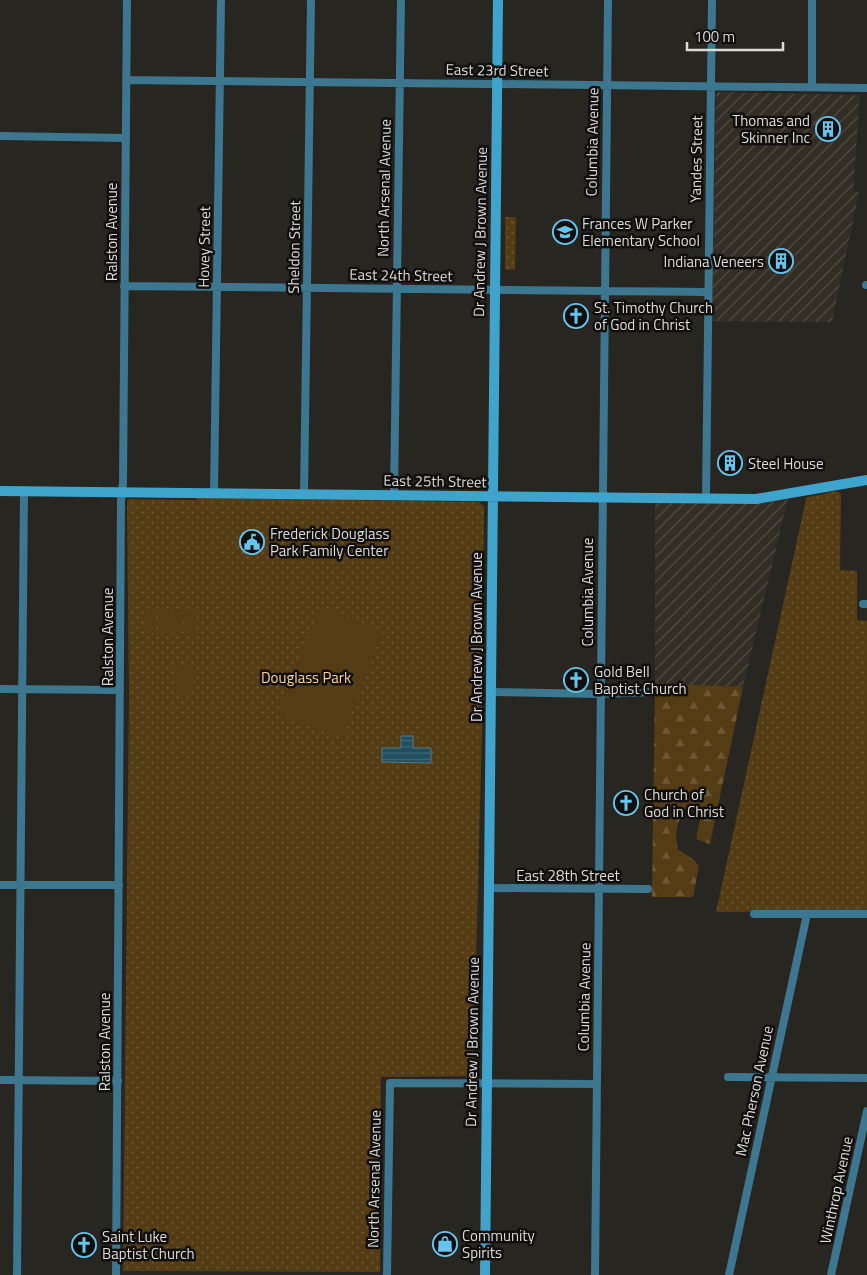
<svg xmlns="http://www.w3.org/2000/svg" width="867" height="1275" font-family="'Titillium Web',sans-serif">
<defs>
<pattern id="industrial-furrows" width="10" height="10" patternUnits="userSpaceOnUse" patternTransform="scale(1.25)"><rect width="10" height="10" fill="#332e25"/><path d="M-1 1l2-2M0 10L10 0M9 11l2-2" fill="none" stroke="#504c44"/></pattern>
<pattern id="grass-dots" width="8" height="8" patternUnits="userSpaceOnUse" patternTransform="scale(1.25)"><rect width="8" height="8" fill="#543c14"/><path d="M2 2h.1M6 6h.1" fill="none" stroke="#6c5835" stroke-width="1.8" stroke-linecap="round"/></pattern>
<pattern id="forest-firs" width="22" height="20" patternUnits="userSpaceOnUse" patternTransform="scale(1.25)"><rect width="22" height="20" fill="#543c14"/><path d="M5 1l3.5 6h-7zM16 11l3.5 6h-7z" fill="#6c5835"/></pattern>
<pattern id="water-rules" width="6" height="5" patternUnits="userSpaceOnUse" patternTransform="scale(1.25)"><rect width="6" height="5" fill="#1f4e61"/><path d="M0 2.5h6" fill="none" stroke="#3f6777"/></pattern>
</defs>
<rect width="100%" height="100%" fill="#282621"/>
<path fill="url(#industrial-furrows)" d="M716 92 860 95 853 191 859 192 832 322 712 321Z
M788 498 743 687 655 683V503Z"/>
<path fill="url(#grass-dots)" d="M505 217H516L515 270 505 269Z
M837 491 841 494 840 570 857 571V620L867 621V911L716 912 806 499 808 497Z
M198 498 479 502 484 507 482 729 473 1076 381 1077 380 1272 123 1271 129 697 127 501 128 499 195 500Z"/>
<path fill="url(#forest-firs)" d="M655 683 743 687 710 844 696 839 702 810 687 807C677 823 674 830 678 849L694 860 699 866 693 897H652Z"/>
<path fill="#543c14" d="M320 607 383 631 342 738 278 714Z
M144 610H155L154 633H144Z
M158 610H169L168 633H158Z
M172 610H183L182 633H172Z
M186 610 197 611V634L186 633Z
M177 665 194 667 192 694 174 692Z"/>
<path fill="url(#water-rules)" stroke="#577884" d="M401 736H413V748H431V763L382 762V748H401Z"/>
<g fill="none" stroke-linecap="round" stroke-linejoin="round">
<path stroke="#3c768f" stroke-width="8" d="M126 80 867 88
M812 87V0
M0 136 125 138
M866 285H867
M124 286 707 292
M214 493 221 0
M304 495 311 0
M394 495 401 0
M706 498 712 0
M863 604H867
M0 689 120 690
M490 692 600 694 653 692
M0 885H119
M489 888 648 889
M754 914H867
M728 1077 867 1078
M0 1080 118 1081
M17 1275 24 492
M116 1275 121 500 123 483 127 0
M387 1275 390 1083 597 1084
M595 1275 608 0
M729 1275 807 914
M831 1275 867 1111"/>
<path stroke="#3fa4cb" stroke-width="10" d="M0 491 756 499 867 480
M485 1275 498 0"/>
</g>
<defs>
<symbol id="building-ring" viewBox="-11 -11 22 22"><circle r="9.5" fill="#100f0d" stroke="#64c5ee" stroke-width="1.5"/><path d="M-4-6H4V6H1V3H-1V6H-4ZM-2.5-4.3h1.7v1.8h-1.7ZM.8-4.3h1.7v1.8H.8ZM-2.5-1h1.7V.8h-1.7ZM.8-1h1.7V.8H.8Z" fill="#64c5ee"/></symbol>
<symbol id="school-ring" viewBox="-11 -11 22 22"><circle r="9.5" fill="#100f0d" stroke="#64c5ee" stroke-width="1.5"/><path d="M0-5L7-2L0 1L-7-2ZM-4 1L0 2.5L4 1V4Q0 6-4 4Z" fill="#64c5ee"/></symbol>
<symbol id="church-ring" viewBox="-11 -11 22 22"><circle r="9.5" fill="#100f0d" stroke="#64c5ee" stroke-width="1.5"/><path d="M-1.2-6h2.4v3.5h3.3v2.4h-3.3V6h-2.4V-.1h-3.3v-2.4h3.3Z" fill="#64c5ee"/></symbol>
<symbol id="civic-ring" viewBox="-11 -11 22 22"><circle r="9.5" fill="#100f0d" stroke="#64c5ee" stroke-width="1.5"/><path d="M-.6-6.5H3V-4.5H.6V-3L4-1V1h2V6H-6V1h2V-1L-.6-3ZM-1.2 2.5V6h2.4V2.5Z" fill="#64c5ee"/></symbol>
<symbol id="shop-ring" viewBox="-11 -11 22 22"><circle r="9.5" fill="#100f0d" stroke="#64c5ee" stroke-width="1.5"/><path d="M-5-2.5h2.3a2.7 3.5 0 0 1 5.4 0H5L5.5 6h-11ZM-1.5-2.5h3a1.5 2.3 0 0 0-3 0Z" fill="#64c5ee"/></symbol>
</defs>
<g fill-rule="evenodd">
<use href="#building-ring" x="814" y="115" width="28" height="28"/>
<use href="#school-ring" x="551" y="218" width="28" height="28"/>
<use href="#building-ring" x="767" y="247" width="28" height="28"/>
<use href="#church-ring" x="562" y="302" width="28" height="28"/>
<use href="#building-ring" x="716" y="449" width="28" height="28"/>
<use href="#civic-ring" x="238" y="528" width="28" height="28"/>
<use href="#church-ring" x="562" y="666" width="28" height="28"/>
<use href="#church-ring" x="612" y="789" width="28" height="28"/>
<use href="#shop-ring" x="431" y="1230" width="28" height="28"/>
<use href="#church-ring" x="70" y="1231" width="28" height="28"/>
</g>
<g text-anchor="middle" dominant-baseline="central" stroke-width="5" stroke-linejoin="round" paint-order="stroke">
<g font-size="15" fill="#dbdad7" stroke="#100f0d">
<text transform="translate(497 70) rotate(1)">East 23rd Street</text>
<text transform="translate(592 142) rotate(-89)">Columbia Avenue</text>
<text transform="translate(696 159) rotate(-89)">Yandes Street</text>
<text transform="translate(384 188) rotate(-89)">North Arsenal Avenue</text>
<text transform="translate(111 232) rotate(-90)">Ralston Avenue</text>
<text transform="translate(480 232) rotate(-89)">Dr Andrew J Brown Avenue</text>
<text transform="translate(204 247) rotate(-89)">Hovey Street</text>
<text transform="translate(294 247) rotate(-89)">Sheldon Street</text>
<text transform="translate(401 275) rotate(1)">East 24th Street</text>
<text transform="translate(435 481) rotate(1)">East 25th Street</text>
<text transform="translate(587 592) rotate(-90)">Columbia Avenue</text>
<text transform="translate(107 637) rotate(-90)">Ralston Avenue</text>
<text transform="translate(476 637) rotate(-90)">Dr Andrew J Brown Avenue</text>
<text x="568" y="875">East 28th Street</text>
<text transform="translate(584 997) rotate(-89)">Columbia Avenue</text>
<text transform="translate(104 1042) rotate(-90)">Ralston Avenue</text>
<text transform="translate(472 1042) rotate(-89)">Dr Andrew J Brown Avenue</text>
<text transform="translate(754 1091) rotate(-78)">Mac Pherson Avenue</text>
<text transform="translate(374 1179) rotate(-89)">North Arsenal Avenue</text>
<text transform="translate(836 1190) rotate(-78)">Winthrop Avenue</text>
</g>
<g font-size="15" fill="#dbdad7" stroke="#100f0d" text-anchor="start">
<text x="810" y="120" text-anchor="end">Thomas and<tspan x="810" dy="17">Skinner Inc</tspan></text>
<text x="582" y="223">Frances W Parker<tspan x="582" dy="17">Elementary School</tspan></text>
<text x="764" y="261" text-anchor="end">Indiana Veneers</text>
<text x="594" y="307">St. Timothy Church<tspan x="594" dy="17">of God in Christ</tspan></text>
<text x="748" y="463">Steel House</text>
<text x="270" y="533">Frederick Douglass<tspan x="270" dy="17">Park Family Center</tspan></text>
<text x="594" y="671">Gold Bell<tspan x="594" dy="17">Baptist Church</tspan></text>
<text x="644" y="794">Church of<tspan x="644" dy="17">God in Christ</tspan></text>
<text x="462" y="1235">Community<tspan x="462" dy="17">Spirits</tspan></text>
<text x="102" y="1236">Saint Luke<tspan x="102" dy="17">Baptist Church</tspan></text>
</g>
<g font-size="15" fill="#fed087" stroke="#100f0d">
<text x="306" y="677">Douglass Park</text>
</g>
</g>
<path d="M687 42v8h96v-8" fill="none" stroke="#dbdad7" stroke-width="2.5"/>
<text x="694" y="42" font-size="15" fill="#dbdad7" stroke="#100f0d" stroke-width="4" paint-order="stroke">100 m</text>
</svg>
